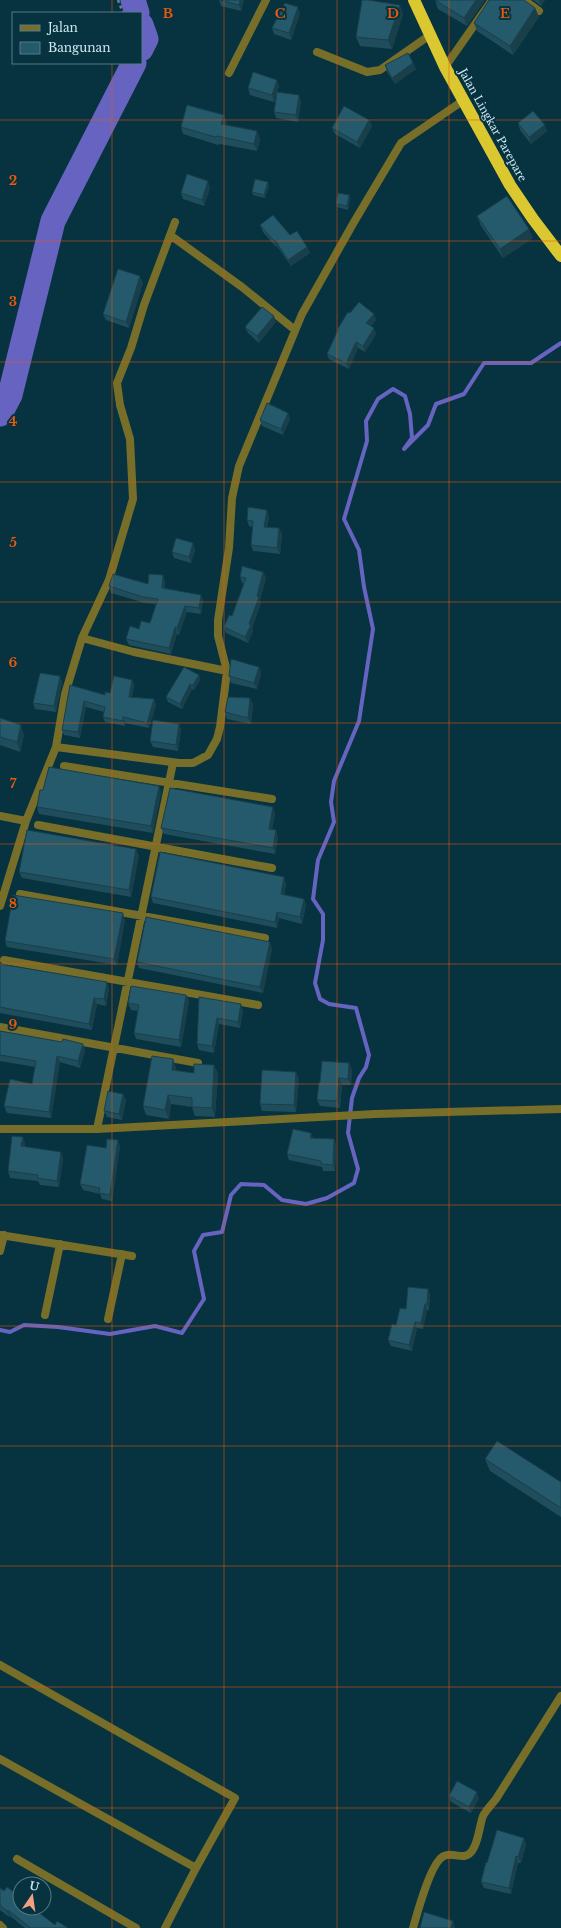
<svg xmlns="http://www.w3.org/2000/svg" width="561" height="1928" font-family="'Libre Baskerville',serif">
<rect width="100%" height="100%" fill="#07323f"/>
<g fill="none" stroke-linecap="round" stroke-linejoin="round">
<path stroke="#6664c0" stroke-width="4" d="M0 1330 10 1332 24 1325 58 1327 110 1334 155 1326 182 1333 204 1299 194 1251 203 1235 222 1232 231 1195 241 1184 264 1185 282 1200 306 1204 327 1198 354 1183 358 1169 348 1133 352 1098 359 1078 366 1067 369 1055 356 1008 329 1004 320 999 315 983 323 940V914L313 899 318 860 334 822 331 802 334 781 359 721 373 629 364 587 359 550 344 519 367 441 366 421 378 399 393 389 405 396 410 414 412 438 404 449 428 425 436 404 464 394 484 363H531L561 343"/>
<path stroke="#6664c0" stroke-width="25" d="M133 0 137 13
M141 25 146 39 141 49
M0 414 10 395 53 221 134 63"/>
<path stroke="#658893" stroke-width="2.5" stroke-dasharray="3 3" stroke-linecap="butt" d="M118 0 123 13"/>
<path stroke="#776e29" stroke-width="8" d="M524 0 539 11
M317 52 367 72 380 70 430 35
M445 67 492 0
M229 73 266 0
M170 235 242 287 295 330
M82 638 109 580 133 499 130 439 120 405 117 383 131 348 144 305 175 222
M56 747 65 694 82 638 134 652 227 671
M64 766 272 799
M0 816 26 821
M38 825 272 868
M20 894 265 938
M0 906 26 821 56 747 179 763H193L208 755 217 739 220 727 227 671 218 636V620L229 548 232 498 239 466 302 314 354 222 401 143 464 100
M4 960 258 1005
M0 1027 198 1063
M0 1129H97L375 1114 561 1109
M97 1129 173 763
M0 1235 132 1256
M0 1251 4 1235
M45 1315 60 1244
M108 1319 122 1254
M0 1665 235 1798 196 1868 165 1928
M0 1759 196 1868
M17 1859 136 1928
M0 1925 3 1928
M413 1928C417 1914 431 1861 444 1856 453 1851 464 1862 472 1851 479 1841 479 1827 483 1816 486 1810 492 1804 496 1799L561 1696"/>
<path stroke="#dbc830" stroke-width="12" d="M414 0 445 67 510 185 533 219 561 256"/>
</g>
<path fill="#1f4d5c" d="M219 0H244L241 11 221 6Z
M435 0H485L467 26 438 9Z
M533 0H545L541 6Z
M535 8 539 17 513 55 477 31 474 23Z
M300 14 291 40 274 34 272 28Z
M403 14 392 49 360 46 356 37Z
M413 63 416 69 395 84 387 72 385 65Z
M279 86 277 92 301 101 298 122 276 118 274 112 277 92 274 102 250 95 248 88Z
M369 120 372 126 360 148 335 134 332 128Z
M227 123 226 125 257 131 260 139 257 151 220 144 218 145 183 134 181 127Z
M518 123 547 131 531 144 520 130Z
M269 186 265 198 253 195 252 192Z
M210 188 204 206 183 199 181 193Z
M349 195 350 198 348 210 337 207 336 204Z
M477 216 533 238 503 258 481 226Z
M260 225 290 235 307 247 310 253 291 266 277 246 276 247 263 232Z
M143 283 129 328 106 320 103 314Z
M350 313 374 314 376 320 371 326 376 334 365 352 358 348 349 369 329 359 327 354 337 332V330Z
M276 322 259 343 248 333 245 327Z
M288 413 290 419 283 435 262 426 260 420Z
M269 516 267 527 279 528 282 535 280 554 253 551 251 545 253 527 249 526 247 520Z
M193 543 195 550 191 563 174 558 172 552Z
M263 572 266 578 260 600 261 603 252 628 253 631 248 643 226 633 224 627 232 616 244 584 242 583 240 577Z
M163 575 165 582V588L201 595 203 601 201 614 187 612 179 635 177 634 171 654 129 645 126 639 139 629 150 623 156 604 145 603 111 593 109 586 148 584Z
M259 667 261 673 257 689 231 683 229 676Z
M199 675 200 680 194 690 192 689 182 709 168 702 166 697Z
M60 676 62 683 56 712 35 709 33 703Z
M132 680 134 685 132 697 154 699 156 705 149 728 125 723V726L105 722 103 717 104 712 86 707 80 738 64 735 62 730 70 685 105 695 110 693Z
M253 704 251 724 227 719 225 712Z
M0 718 24 735 20 752 0 745Z
M179 724 181 730 178 751 153 747 150 741Z
M159 786 161 793 153 833 39 814 37 807Z
M273 807 275 814 272 830H276L278 837 275 854 164 834 161 828Z
M139 855 131 897 22 878 19 872Z
M284 877 286 884 284 895 304 899 306 905 302 924 279 918 277 928 153 903 151 897Z
M125 920 117 965 7 947 5 941Z
M272 949 263 993 139 968 137 962Z
M0 964 109 988 106 1006 97 1004 92 1030 0 1013Z
M186 995 189 1001 181 1047 136 1039 134 1033 138 1011 131 1010 128 1003Z
M199 997 243 1010 240 1028 219 1024 214 1053 199 1050 197 1044Z
M0 1031 85 1050 80 1068 60 1062 51 1118 7 1113 4 1106 32 1084 35 1067 0 1061Z
M173 1059 176 1068V1071L194 1073 214 1065 218 1074 215 1117 195 1116 192 1107 171 1104 169 1119 146 1115 143 1106Z
M352 1069 351 1085H342L340 1108 320 1106 317 1100 320 1082Z
M299 1079 296 1112 262 1111 260 1104Z
M123 1094 126 1100 122 1120 107 1117 104 1111Z
M311 1133 313 1138 334 1139 336 1145 335 1171H323L322 1167 289 1160 287 1154Z
M23 1137 25 1144 24 1147 63 1158 59 1187 40 1185 38 1181 10 1178 8 1171Z
M120 1146 112 1201 102 1199 100 1194 83 1190 80 1184 106 1148Z
M428 1289 430 1295 429 1310H427L423 1329 417 1328 412 1351 391 1346 388 1340 406 1309Z
M485 1459 561 1482V1517L490 1471Z
M449 1796 479 1798 471 1813 451 1802Z
M524 1838 526 1845 521 1863H518L511 1894 484 1888 481 1882 487 1863Z
M0 1888 55 1925 68 1928H25L10 1916 9 1917 0 1910Z"/>
<path fill="#193f4b" d="M240 0H244L241 11 239 5Z
M476 0H485L467 26 464 18Z
M539 0H545L541 6Z
M400 5 403 14 392 49 388 40Z
M298 7 300 14 291 40 289 33Z
M535 8 539 17 513 55 510 46Z
M413 63 416 69 395 84 392 78Z
M277 80 279 86 274 102 272 95Z
M299 95 301 101 298 122 296 115Z
M224 115 227 123 224 132 221 124Z
M369 120 372 126 360 148 357 142Z
M545 125 547 131 531 144 529 137Z
M257 131 260 139 257 151 254 144Z
M208 181 210 188 204 206 202 200Z
M268 182 269 186 265 198 264 195Z
M349 195 350 198 348 210 347 206Z
M529 229 533 238 503 258 500 249Z
M275 240 277 246 276 247 274 241Z
M307 247 310 253 291 266 288 260Z
M140 276 143 283 129 328 126 322Z
M374 314 376 320 369 329 366 323Z
M274 316 276 322 259 343 257 336Z
M374 328 376 334 365 352 363 346Z
M356 342 358 348 349 369 346 363Z
M288 413 290 419 283 435 281 429Z
M267 510 269 516 267 533 264 527Z
M279 528 282 535 280 554 277 548Z
M193 543 195 550 191 563 189 557Z
M263 572 266 578 260 600 261 603 252 628 253 631 248 643 245 637 257 596Z
M163 575 165 582 164 594 162 588Z
M201 595 203 601 201 614 199 608Z
M185 606 187 612 179 635 177 628Z
M175 627 177 634 171 654 169 648Z
M259 667 261 673 257 689 254 683Z
M199 675 200 680 194 690 193 685Z
M60 676 62 683 56 712 54 706Z
M132 680 134 685 131 702 129 697Z
M190 684 192 689 182 709 180 704Z
M250 698 253 704 251 724 248 718Z
M154 699 156 705 149 728 147 723Z
M84 701 86 707 80 738 78 732Z
M123 717 125 723V726L123 721Z
M179 724 181 730 178 751 176 745Z
M21 725 24 735 20 752 17 742Z
M159 786 161 793 153 833 151 826Z
M273 807 275 814 271 835 269 829Z
M276 830 278 837 275 854 273 848Z
M136 849 139 855 131 897 129 890Z
M284 877 286 884 283 900 281 894Z
M304 899 306 905 302 924 300 917Z
M277 912 279 918 277 928 275 922Z
M123 913 125 920 117 965 114 959Z
M270 942 272 949 263 993 260 987Z
M107 982 109 988 106 1006 104 999Z
M186 995 189 1001 181 1047 179 1040Z
M94 998 97 1004 92 1030 89 1024Z
M241 1004 243 1010 240 1028 238 1022Z
M217 1018 219 1024 214 1053 212 1046Z
M83 1044 85 1050 80 1068 78 1061Z
M57 1056 60 1062 51 1118 49 1112Z
M173 1059 176 1068 175 1079 172 1070Z
M349 1063 352 1069 351 1085 348 1079Z
M214 1065 218 1074 215 1117 212 1108Z
M296 1072 299 1079 296 1112 294 1105Z
M339 1078 342 1085 340 1108 337 1101Z
M123 1094 126 1100 122 1120 119 1114Z
M168 1095 171 1104 169 1119 165 1110Z
M311 1133 313 1139 310 1138Z
M23 1137 25 1144 24 1153 21 1146Z
M334 1139 336 1145 335 1171 333 1165Z
M118 1140 120 1146 112 1201 110 1195Z
M61 1152 63 1158 59 1187 57 1181Z
M428 1289 430 1295 429 1310 427 1304Z
M425 1304 427 1310 423 1329 421 1323Z
M415 1322 417 1328 412 1351 409 1345Z
M477 1792 479 1798 471 1813 469 1807Z
M524 1838 526 1845 521 1863 518 1857Z
M516 1856 518 1863 511 1894 509 1888Z
M8 1910 10 1916 9 1917 7 1911Z
M453 1921 455 1928H451Z"/>
<path fill="#245a6b" stroke="#193f4b" d="M220 0H240L239 5Z
M362 0H368L400 5 388 40 356 37Z
M435 0H476L464 18Z
M489 0H524L535 8 510 46 474 23Z
M285 3 298 7 289 33 272 28Z
M408 53 413 63 392 78 385 65Z
M253 72 277 80 272 95 248 88Z
M277 92 299 95 296 115 274 112Z
M187 105 224 115 221 124 257 131 254 144 218 136 215 137 181 127Z
M344 106 369 120 357 142 332 128Z
M533 111 545 125 529 137 518 123Z
M187 174 208 181 202 200 181 193Z
M255 179 268 182 264 195 252 192Z
M338 193 349 195 347 206 336 204Z
M507 196 529 229 500 249 477 216Z
M273 215 290 235 297 231 307 247 288 260 275 240 274 241 260 225Z
M118 269 140 276 126 322 103 314Z
M359 302 374 314 366 323 374 328 363 346 356 342 346 363 327 354 338 330H337L348 312 350 313Z
M262 307 274 316 257 336 245 327Z
M267 403 288 413 281 429 260 420Z
M248 507 267 510 264 527 279 528 277 548 251 545 253 521 247 520Z
M176 538 193 543 189 557 172 552Z
M242 566 263 572 257 596 259 597 249 624 251 625 245 637 224 627 229 615 232 616 246 578 240 577Z
M113 574 148 584 149 574 163 575 162 588 201 595 199 608 185 606 177 628 175 627 169 648 126 639 130 626 139 629 141 621 150 623 158 599 143 597 109 586Z
M231 659 259 667 254 683 229 676Z
M184 667 199 675 193 685 190 684 180 704 166 697Z
M40 673 60 676 54 706 33 703Z
M114 676 132 680 129 697 154 699 147 723 123 717V721L103 717 105 707 84 701 78 732 62 730 70 685 105 695V692L110 693Z
M228 697 250 698 248 718 225 712Z
M0 718 21 725 17 742 0 737Z
M153 720 179 724 176 745 150 741Z
M49 767 159 786 151 826 37 807 40 790H43Z
M170 788 273 807 269 829 276 830 273 848 161 828Z
M27 830 136 849 129 890 19 872Z
M160 852 284 877 281 894 304 899 300 917 277 912 275 922 151 897Z
M13 895 123 913 114 959 5 941Z
M146 917 270 942 260 987 137 962Z
M0 964 107 982 104 999 94 998 89 1024 0 1007Z
M131 986 186 995 179 1040 134 1033 139 1005 128 1003Z
M199 997 241 1004 238 1022 217 1018 212 1046 197 1044Z
M0 1031 62 1042 63 1039 83 1044 78 1061 57 1056 49 1112 4 1106 10 1079 32 1084 36 1061 0 1055Z
M152 1056 173 1059 172 1070 194 1073V1064L214 1065 212 1108 192 1107V1098L168 1095 165 1110 143 1106Z
M322 1061 349 1063 348 1079 339 1078 337 1101 317 1100 319 1082H320Z
M262 1070 296 1072 294 1105 260 1104Z
M108 1091 123 1094 119 1114 104 1111Z
M293 1129 311 1133 310 1138 334 1139 333 1165 321 1164V1161L287 1154Z
M12 1136 23 1137 21 1146 61 1152 57 1181 37 1178 38 1175 8 1171Z
M107 1139 118 1140 110 1195 99 1193 100 1188 80 1184 87 1145 106 1148Z
M408 1287 428 1289 427 1304H425L421 1323 415 1322 409 1345 388 1340 392 1324 396 1325 400 1308 406 1309Z
M497 1441 561 1482V1508L485 1459Z
M457 1781 477 1792 469 1807 449 1796Z
M497 1830 524 1838 518 1857 516 1856 509 1888 481 1882 486 1862 487 1863Z
M7 1887 20 1897V1908H33L55 1925 57 1921 68 1928H31L8 1910 7 1911 0 1905V1888L4 1891Z
M424 1912 453 1921 451 1928H420Z"/>
<path fill="none" stroke="#e8590c" stroke-width="1" stroke-opacity="0.55" d="M112 0V13M224 0V1928M337 0V1928M449 0V1928M112 63V1928M0 120H561M0 241H561M0 362H561M0 482H561M0 602H561M0 723H561M0 844H561M0 964H561M0 1084H561M0 1205H561M0 1326H561M0 1446H561M0 1566H561M0 1687H561M0 1808H561"/>
<g text-anchor="middle" dominant-baseline="central" stroke-width="4" stroke-linejoin="round" paint-order="stroke">
<g font-size="11" fill="#cde8f1" stroke="#07323f">
<text transform="translate(493 125) rotate(61)">Jalan Lingkar Parepare</text>
</g>
</g>
<g font-size="13" text-anchor="middle" font-weight="bold" fill="#e8590c" stroke="#07323f" stroke-width="4" stroke-linejoin="round" paint-order="stroke">
<text x="168" y="18">B</text>
<text x="280" y="18">C</text>
<text x="393" y="18">D</text>
<text x="505" y="18">E</text>
<text x="13" y="185">2</text>
<text x="13" y="306">3</text>
<text x="13" y="426">4</text>
<text x="13" y="547">5</text>
<text x="13" y="667">6</text>
<text x="13" y="788">7</text>
<text x="13" y="908">8</text>
<text x="13" y="1029">9</text>
</g>
<rect x="12" y="12" width="130" height="52" fill="#07323f" stroke="#567b86"/>
<rect x="20" y="25" width="20" height="6" fill="#776e29" stroke="#567b86"/>
<text x="48" y="32" font-size="12" fill="#cde8f1">Jalan</text>
<rect x="20" y="42" width="20" height="12" fill="#245a6b" stroke="#567b86"/>
<text x="48" y="52" font-size="12" fill="#cde8f1">Bangunan</text>
<g transform="translate(32 1896) rotate(13)"><circle r="19" fill="#07323f" stroke="#567b86"/>
<path d="M0-3L7 15L0 10L-7 15Z" fill="#f2a080"/>
<text y="-6" font-size="11" font-weight="bold" text-anchor="middle" fill="#cde8f1">U</text>
</g>
</svg>
